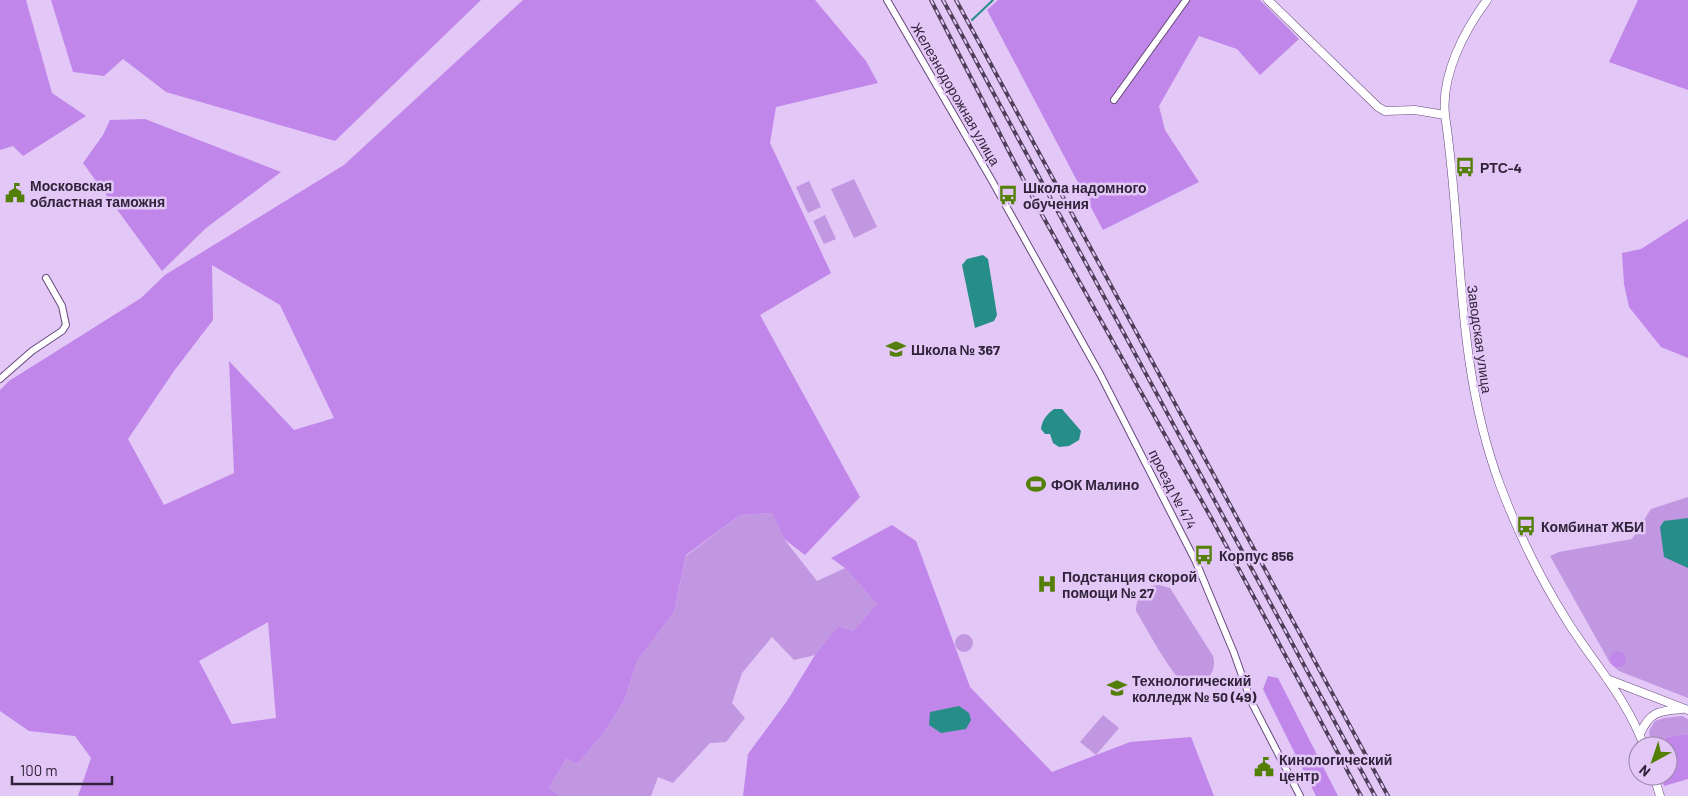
<svg xmlns="http://www.w3.org/2000/svg" width="1688" height="796" font-family="Barlow,sans-serif">
<rect width="100%" height="100%" fill="#e2c7f7"/>
<path fill="#c197e1" d="M854 179 877 227 854 238 831 189Z
M809 181 821 207 808 213 796 187Z
M825 215 836 239 824 244 813 221Z
M1688 497V698L1619 671 1610 663 1550 556 1559 552 1632 539 1651 509Z
M772 513 784 539 817 581 845 568 877 604 853 631 838 626 815 655 794 660 772 637 742 673 732 703 745 718 726 742 710 743 673 783 658 777 651 796H560L549 788 566 759 577 764 603 734 625 699 637 661 674 612 686 556 740 515Z
M1159 585 1170 588 1213 656C1219 676 1198 692 1180 679 1170 672 1144 624 1136 611 1136 597 1144 586 1159 585Z
M955 643a9 9 0 1 1 18 0a9 9 0 1 1-18 0Z
M1103 715 1119 728 1096 755 1080 742Z
M1682 716 1688 719V734L1667 737 1651 746 1649 731 1655 721 1664 718Z"/>
<path fill="#c086e9" fill-rule="evenodd" d="M0 0H26L52 93 86 116 23 156 13 146 0 150Z
M51 0H481L335 141 166 92 123 59 104 76 73 72Z
M523 0H815L866 61 878 83 776 107 770 143 831 273 760 315 860 497 805 555 784 539 772 513 740 515 686 555 674 612 637 661 625 699 603 734 577 764 566 759 549 788 560 796H78L91 758 75 736 29 731 0 711V390L9 381 141 298 165 275 344 165ZM212 265 280 305 334 418 294 430 229 361 234 473 164 505 128 439 174 371 213 320ZM268 622 276 718 232 724 199 661Z
M998 0H1260L1299 39 1260 75 1237 49 1199 36 1159 106 1165 130 1199 182 1103 230 987 10Z
M1638 0H1688V90L1609 62Z
M145 119 281 172 206 228 162 271 83 163 103 135 110 120Z
M1688 219V358L1661 347 1629 307 1624 284 1622 253 1641 249Z
M892 525 916 541 970 687 1052 772 1130 742 1191 737 1214 796H743L748 754 787 701 815 655 838 626 853 631 877 604 845 568 831 558Z
M1610 659a8 8 0 1 1 16 0a8 8 0 1 1-16 0Z
M1268 676 1278 678 1338 796H1316L1263 689Z
M1688 734V779L1664 786 1661 776H1668V746H1655L1667 737Z"/>
<path fill="#278d88" d="M983 255 988 259 997 315 994 321 975 328 962 265 967 259Z
M1054 409H1062L1081 431 1079 440 1069 446 1059 447 1053 443 1050 434H1045L1041 429C1042 420 1047 414 1054 409Z
M1688 518V568L1664 557 1660 527 1664 521Z
M959 706 969 713 971 720 966 729 941 733 929 725 930 712Z"/>
<g fill="none" stroke-linecap="round" stroke-linejoin="round">
<path stroke="#278d88" stroke-width="2" d="M972 20 993 0"/>
<defs>
<path id="minor" d="M887 0 991 179 1100 374 1196 562 1234 653 1251 701 1300 796
M1114 100 1186 0
M0 379 32 351 62 331 66 325 62 306 46 278"/>
<path id="tertiary" d="M1268 0 1378 107 1385 111 1415 110 1445 115C1464 241 1454 361 1500 485 1518 533 1541 580 1569 624 1594 663 1628 701 1644 746
M1445 115C1441 75 1464 31 1487 0
M1607 679 1688 710
M1640 734C1650 711 1659 711 1682 709
M1654 776 1660 796"/>
</defs>
<use href="#minor" stroke="#66487c" stroke-width="8"/>
<use href="#tertiary" stroke="#66487c" stroke-width="9"/>
<use href="#minor" stroke="#fff" stroke-width="6"/>
<use href="#tertiary" stroke="#fff" stroke-width="8"/>
<defs>
<path id="rail" d="M931 0 1036 204 1214 523 1361 796
M943 0 1375 796
M956 0 1388 796"/>
</defs>
<use href="#rail" stroke="#4e3f59" stroke-width="4"/>
<use href="#rail" stroke="#e2c7f7" stroke-width="2" stroke-dasharray="5.5" stroke-linecap="butt"/>
</g>
<defs>
<symbol id="bus-bare" viewBox="-9 -9 18 18"><path d="M-5-6H5V4H4V6H2V4H-2V6H-4V4H-5ZM-3.5-4V0h7V-4ZM-3.5 1.2v1.5H-2V1.2ZM2 1.2v1.5H3.5V1.2Z" fill="#537f06" stroke="#e2c7f7" stroke-width="2.5" paint-order="stroke"/></symbol>
<symbol id="civic-bare" viewBox="-9 -9 18 18"><path d="M-.6-6.5H3V-4.5H.6V-3L4-1V1h2V6H-6V1h2V-1L-.6-3ZM-1.2 2.5V6h2.4V2.5Z" fill="#537f06" stroke="#e2c7f7" stroke-width="2.5" paint-order="stroke"/></symbol>
<symbol id="school-bare" viewBox="-9 -9 18 18"><path d="M0-5L7-2L0 1L-7-2ZM-4 1L0 2.5L4 1V4Q0 6-4 4Z" fill="#537f06" stroke="#e2c7f7" stroke-width="2.5" paint-order="stroke"/></symbol>
<symbol id="stadium-bare" viewBox="-9 -9 18 18"><path d="M0-5a6.5 5 0 1 0 0 10a6.5 5 0 1 0 0-10ZM-3.5-1.8h7v3.6h-7Z" fill="#537f06" stroke="#e2c7f7" stroke-width="2.5" paint-order="stroke"/></symbol>
<symbol id="hospital-bare" viewBox="-9 -9 18 18"><path d="M-5-5h3v3.5h4V-5h3V5h-3V1.5h-4V5h-3Z" fill="#537f06" stroke="#e2c7f7" stroke-width="2.5" paint-order="stroke"/></symbol>
<symbol id="university-bare" viewBox="-9 -9 18 18"><path d="M0-5L7-2L0 1L-7-2ZM-4 1L0 2.5L4 1V4Q0 6-4 4Z" fill="#537f06" stroke="#e2c7f7" stroke-width="2.5" paint-order="stroke"/></symbol>
</defs>
<g fill-rule="evenodd">
<use href="#bus-bare" x="1451" y="153" width="28" height="28"/>
<use href="#civic-bare" x="1" y="179" width="28" height="28"/>
<use href="#bus-bare" x="994" y="181" width="28" height="28"/>
<use href="#school-bare" x="882" y="335" width="28" height="28"/>
<use href="#stadium-bare" x="1022" y="470" width="28" height="28"/>
<use href="#bus-bare" x="1512" y="512" width="28" height="28"/>
<use href="#bus-bare" x="1190" y="541" width="28" height="28"/>
<use href="#hospital-bare" x="1033" y="570" width="28" height="28"/>
<use href="#university-bare" x="1103" y="674" width="28" height="28"/>
<use href="#civic-bare" x="1250" y="753" width="28" height="28"/>
</g>
<g text-anchor="middle" dominant-baseline="central" stroke-width="5" stroke-linejoin="round" paint-order="stroke">
<g font-size="14" fill="#31243a" stroke="#e2c7f7">
<text transform="translate(956 94) rotate(60)">Железнодорожная улица</text>
<text transform="translate(1480 339) rotate(82)">Заводская улица</text>
<text transform="translate(1173 489) rotate(63)">проезд № 474</text>
</g>
<g font-size="14" font-weight="bold" fill="#31243a" stroke="#e2c7f7" text-anchor="start">
<text x="1480" y="167">РТС-4</text>
<text x="30" y="185">Московская<tspan x="30" dy="16">областная таможня</tspan></text>
<text x="1023" y="187">Школа надомного<tspan x="1023" dy="16">обучения</tspan></text>
<text x="911" y="349">Школа № 367</text>
<text x="1051" y="484">ФОК Малино</text>
<text x="1541" y="526">Комбинат ЖБИ</text>
<text x="1219" y="555">Корпус 856</text>
<text x="1062" y="576">Подстанция скорой<tspan x="1062" dy="16">помощи № 27</tspan></text>
<text x="1132" y="680">Технологический<tspan x="1132" dy="16">колледж № 50 (49)</tspan></text>
<text x="1279" y="759">Кинологический<tspan x="1279" dy="16">центр</tspan></text>
</g>
</g>
<g transform="translate(1653 761) rotate(220)"><circle r="24" fill="#e2c7f7" stroke="#9b86ab"/>
<path d="M0-4L9 19L0 12L-9 19Z" fill="#537f06"/>
<text y="-8" font-size="14" font-weight="bold" text-anchor="middle" fill="#31243a">N</text>
</g>
<path d="M12 776v8h100v-8" fill="none" stroke="#31243a" stroke-width="2.5"/>
<text x="20" y="776" font-size="15" fill="#31243a" stroke="#e2c7f7" stroke-width="4" paint-order="stroke">100 m</text>
</svg>
